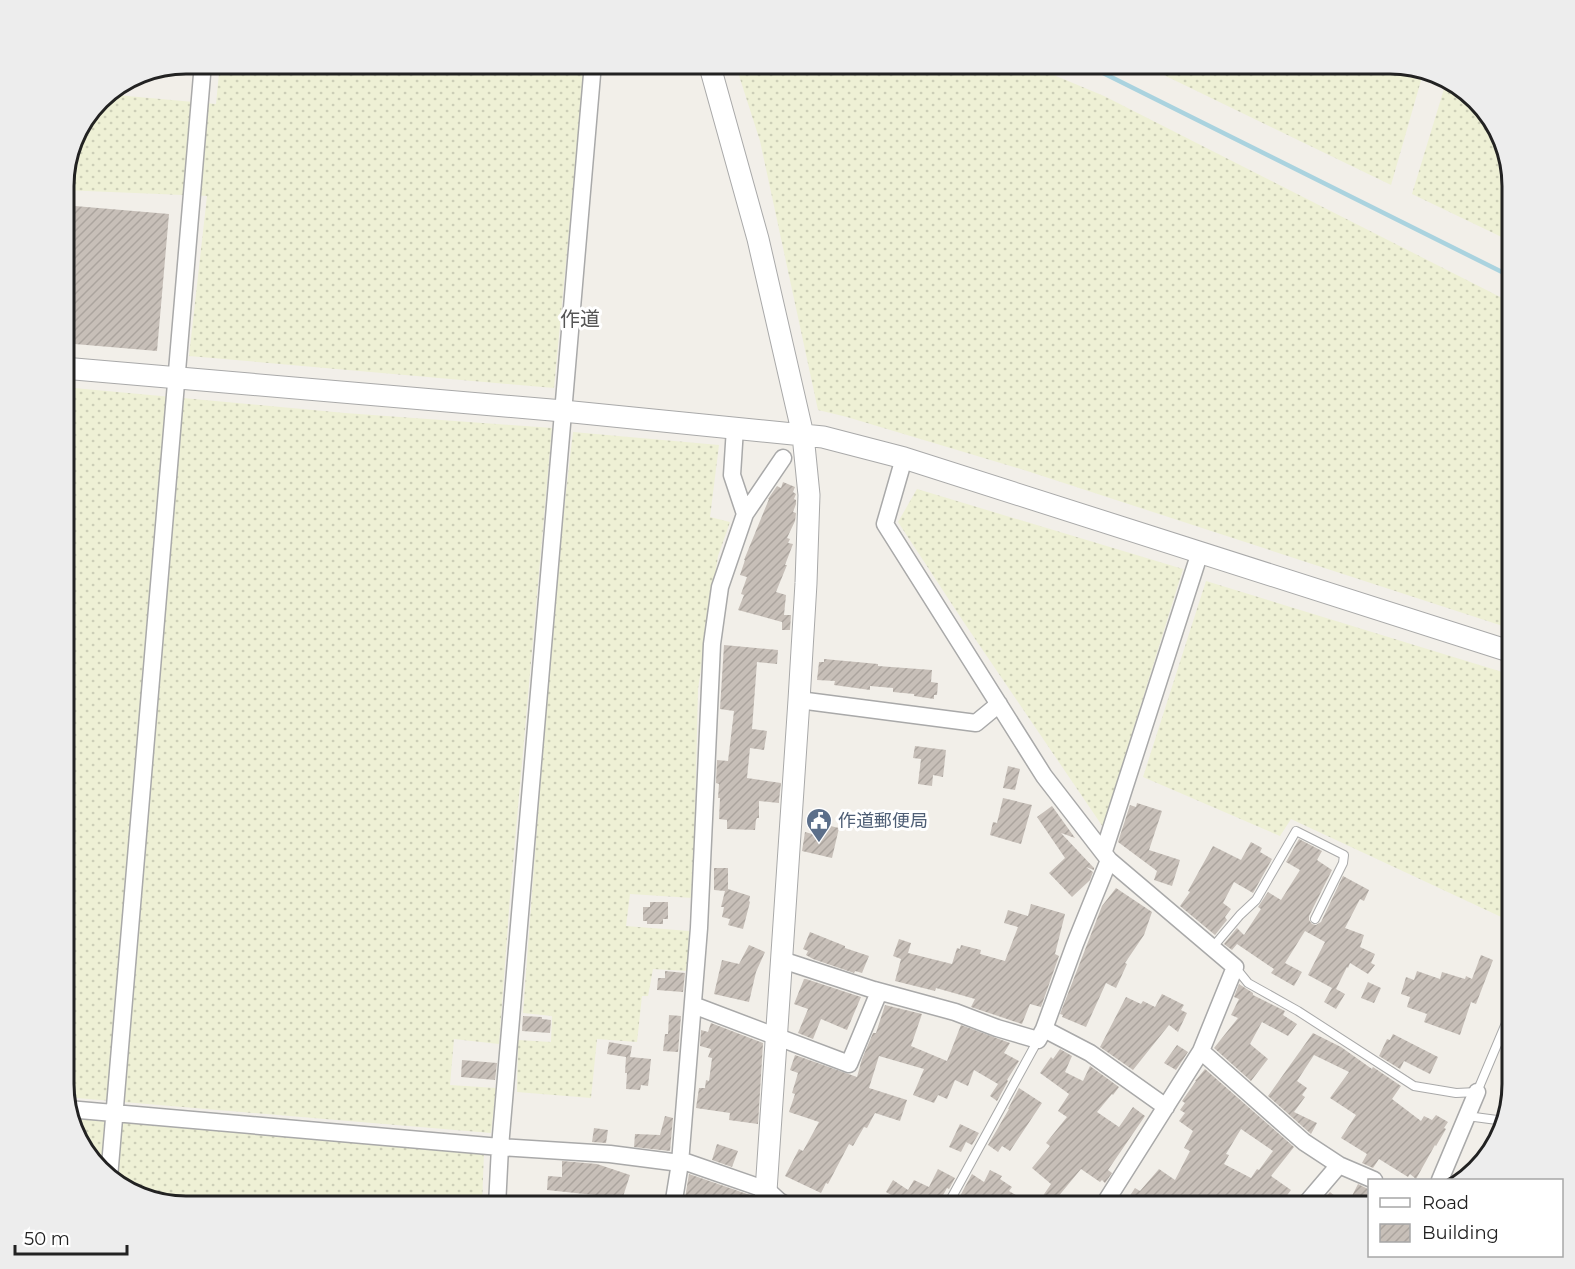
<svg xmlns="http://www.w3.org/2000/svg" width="1575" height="1269" font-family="Montserrat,'Noto Sans JP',sans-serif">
<defs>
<pattern id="farmland-dots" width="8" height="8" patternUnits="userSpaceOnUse" patternTransform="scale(1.5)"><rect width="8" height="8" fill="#eef0d5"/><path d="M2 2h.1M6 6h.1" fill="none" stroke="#ccceb7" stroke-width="1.8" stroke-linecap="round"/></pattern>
<pattern id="building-hatch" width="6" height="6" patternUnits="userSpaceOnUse" patternTransform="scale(1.5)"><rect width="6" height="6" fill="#c7bfb8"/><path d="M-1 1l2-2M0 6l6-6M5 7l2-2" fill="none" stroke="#aba49e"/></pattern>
</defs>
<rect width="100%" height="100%" fill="#f2efe9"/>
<path fill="url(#farmland-dots)" d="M220 63H526L531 65 533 63H585L554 388 189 356 207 196 63 190V177L76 132 105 94 216 104Z
M735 63H1025L1104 96 1512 303V629L1024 470 847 417 818 410 760 141Z
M1139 63H1390L1424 70 1391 185Z
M1447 79 1470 93 1499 132 1512 186V242L1412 194Z
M63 387 345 413 552 428 510 897 499 1044 454 1039 450 1085 496 1088 491 1133 65 1097 63 1091Z
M573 432 719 445 710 517 730 522 718 556 698 689 693 898 630 894 626 926 689 931 688 971 653 969 648 996H642L637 1042 597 1039 591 1098 517 1092 518 1040 551 1042 552 1016 523 1013 555 586Z
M917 489 1183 569 1103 827 963 621 898 522Z
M1206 581 1512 675V922L1291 819 1280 836 1143 777Z
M70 1117 484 1152 482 1206H185L146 1199 105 1176 76 1137Z"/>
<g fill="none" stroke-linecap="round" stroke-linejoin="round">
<path stroke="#aad3df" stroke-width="4.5" d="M1083 63 1512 277"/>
</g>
<path fill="url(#building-hatch)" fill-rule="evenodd" d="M63 205 169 214 157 351 63 343Z
M783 482 795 487 793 492 796 494 794 499 796 500V504L793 512 796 513 795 521 787 538 790 539 788 543 793 544 785 565H787L776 592 786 595 784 615H791L790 630H782V622L738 610 744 595 741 594 747 577 740 575 745 560H744L769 499H768L777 486 781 488Z
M724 645 778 650 777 664 757 662 752 729 767 731 764 750 750 748 747 778 781 783 779 800V803L759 801V818H757L756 820 755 830 727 829V820L719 819 720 798H718L719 784 716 783 717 760 728 761 734 711 720 709Z
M824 659 878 664V666L932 670 931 682 938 683 937 695H934V699L914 696V694L893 692V688L870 686V690L834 685 835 681 817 680 819 662H824Z
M915 746 946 750 943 777 933 775 932 786 918 784 921 759 913 758Z
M1008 766 1020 769 1015 790 1003 788Z
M1003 798 1032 805 1021 844 990 835 993 822 997 823Z
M1137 803 1162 811 1149 850 1180 860 1172 886 1154 880 1157 871 1118 842 1130 805 1136 807Z
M1052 806 1075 838 1061 833 1094 868V870L1086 867 1093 872 1090 880 1072 897 1049 873 1065 858 1037 817Z
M818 823 839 828 832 858 802 851 805 832 816 835Z
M1299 839 1322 851 1317 860 1332 870 1309 916V920L1312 924 1316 925 1321 922 1343 876 1369 890 1364 901 1360 899 1345 928 1364 935 1360 947 1375 954 1371 963 1375 965 1368 974 1350 963 1348 968 1347 967 1336 989 1345 994 1336 1009 1324 1002 1332 988 1308 975 1325 942 1305 931 1285 963 1302 972 1294 986 1271 973 1274 969 1237 944 1232 950 1224 944 1237 928 1244 935 1261 909 1258 907 1268 892 1281 900 1300 870 1286 862Z
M1251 842 1262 848 1260 852 1272 859 1253 893 1234 882 1223 903 1231 909 1225 917 1227 920 1215 935 1180 906 1190 892 1188 891 1213 846 1241 860Z
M714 868H728V889L750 896 749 901 750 902 743 929 728 925 730 919 722 917 724 907H721L725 891 714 890Z
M1116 888 1152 912 1144 935 1125 963 1127 964 1116 988 1106 983 1086 1027 1062 1017 1063 1015 1060 1014 1102 906Z
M650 902H668V919H663V924H647V921H643V907H650Z
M1031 904 1065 914 1055 954 1059 956 1041 1007 1030 1004 1022 1024 971 1007 975 999 936 988 935 991 895 981 901 959 893 956 899 939 911 943 908 953 952 964 957 948 960 949 961 945 981 950 980 954 1005 961 1018 927 1004 923 1008 910 1028 916Z
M810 932 845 946V948L869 956 862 973 855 971 854 973 813 959 806 955 808 951 803 949Z
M749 945 765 952 756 972 749 1002 714 994 722 960 739 964Z
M1481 955 1493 960 1476 1004 1471 1002 1460 1035 1424 1022 1427 1014 1407 1007 1410 997 1401 994 1406 977 1414 980 1417 971 1440 979 1442 972 1465 979 1466 976 1472 979Z
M665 971 685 973 683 992 657 990 658 978H665Z
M804 979H806L861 997 847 1030 821 1019 813 1039 798 1033 808 1009 794 1004Z
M1368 982 1381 988 1374 1003 1361 998Z
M1239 984 1253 993V995L1285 1011 1283 1015 1297 1024 1288 1036 1262 1022 1250 1044 1268 1059 1251 1081 1214 1048 1238 1018 1231 1015 1239 999 1234 997Z
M1162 994 1184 1005 1181 1010 1187 1013 1178 1032 1169 1025 1133 1070 1100 1047 1126 997 1141 1004 1143 1001 1155 1007Z
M885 1005 922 1014 911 1046 947 1061 961 1025 1010 1043 1004 1053 1019 1061 1007 1080 1008 1081 997 1101 990 1096 998 1084 974 1070 968 1086 955 1080 947 1099 938 1095 934 1103 913 1095 924 1069 879 1056 869 1088 907 1100 900 1121 875 1113 867 1128 864 1127 853 1146 849 1144 828 1184 826 1183 821 1193 785 1176 799 1149 803 1151 819 1122 789 1112 795 1094 792 1093 798 1073 790 1070 795 1055 857 1077 862 1059 873 1033H876Z
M669 1015 681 1016 678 1052 663 1051 665 1034H668Z
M523 1016 542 1017V1019L551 1020 550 1033 522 1031Z
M711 1023 763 1043 758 1124 729 1120 730 1113 696 1108 699 1088H705L706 1080 709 1081 712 1058 708 1057 711 1049 700 1046 701 1030 708 1032Z
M1313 1033 1341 1047 1372 1069 1373 1067 1401 1086 1392 1099 1421 1121 1424 1116 1432 1120 1436 1115 1448 1122 1444 1128 1446 1129 1436 1146 1435 1145 1416 1179 1410 1174 1408 1177 1379 1159 1373 1168 1362 1163 1367 1154 1341 1138 1356 1115 1330 1098 1349 1072 1314 1055 1299 1078 1297 1081 1307 1088 1302 1095 1305 1097 1294 1112 1317 1123 1311 1134 1268 1096Z
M1393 1034 1438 1057 1430 1074 1404 1061 1400 1069 1379 1056 1387 1039 1390 1040Z
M609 1042 632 1046 630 1057 651 1059 648 1086 641 1085 640 1090 626 1089 627 1073H625L626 1057 607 1054Z
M1177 1045 1188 1052 1176 1070 1164 1063Z
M1060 1049 1072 1056 1065 1072 1083 1081 1090 1066 1119 1087 1113 1095 1112 1094 1097 1112 1119 1127 1133 1107 1145 1116 1108 1170 1112 1173 1105 1183 1102 1180 1100 1182 1081 1169 1057 1198 1068 1206H1036L1051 1184 1032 1168 1050 1146 1046 1143 1067 1117 1058 1111 1069 1094 1040 1073 1051 1057 1053 1059Z
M462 1060 497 1063 495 1080 461 1077Z
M1205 1069 1294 1147 1271 1176 1291 1190 1279 1206H1123L1135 1188 1140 1191 1159 1169 1175 1180 1190 1151 1184 1148 1193 1131 1179 1121 1185 1113 1180 1110 1185 1103 1182 1101 1196 1081H1195ZM1241 1129 1273 1151 1259 1170 1257 1169 1251 1178 1224 1164 1229 1155 1226 1154Z
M1019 1088 1042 1103 1010 1151 1002 1146 998 1152 988 1145 1009 1109H1008Z
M665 1116 673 1118 670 1151 634 1147 635 1134 660 1135Z
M960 1124 979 1133 972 1145 966 1142 961 1152 949 1147Z
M594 1128 608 1130 606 1143 592 1142Z
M717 1144 738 1151 732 1167 712 1160Z
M562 1161 597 1164 630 1175 620 1206 602 1200 604 1196 547 1190 548 1176 562 1177Z
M938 1169 955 1178 949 1189 947 1188 937 1206H900L902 1201 886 1192 893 1180 908 1190 914 1180 929 1187Z
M990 1170 1002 1176 1000 1179 1012 1187 1009 1191 1035 1206H964L967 1200 960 1196 972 1174 984 1182Z
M689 1174 753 1196V1200L749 1206H685L687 1199 685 1198Z
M1358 1184 1370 1190V1195L1364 1206H1347Z
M1330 1192 1347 1206H1318Z"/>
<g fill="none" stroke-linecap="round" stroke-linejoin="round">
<defs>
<path id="service" d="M1212 948 1240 915 1256 900 1296 831 1344 855 1343 863 1315 919
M1235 967 1248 983 1298 1011 1414 1086 1456 1093 1477 1092 1512 1009
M1467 1116 1497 1120 1506 1119
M947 1206 1038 1040"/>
<path id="minor" d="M735 428 732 475 745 514
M904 458 885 524 1044 776 1109 860 1235 967 1201 1051 1103 1206
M799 700 976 723 999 704
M1104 851 1200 552
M782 960 874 990 955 1012 997 1028 1038 1040 1044 1029 1090 1053 1166 1107
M693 1005 849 1064 879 992
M1044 1029 1075 944 1109 860
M1201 1051 1304 1142 1339 1165 1374 1180
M68 1109 500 1147 610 1154 680 1163 686 1162 767 1190 779 1201 788 1206
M109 1178 203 63
M1440 1180 1477 1092
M497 1206 500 1147 593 63
M673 1206 680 1163 699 928 712 644 720 587 745 514 783 458
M1304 1206 1339 1165"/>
<path id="tertiary" d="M709 63 758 239 803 435 809 495 806 583 799 700 765 1206
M63 368 563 411 823 437 904 458 1512 652"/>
</defs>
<use href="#service" stroke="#a9a9a9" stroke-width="10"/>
<use href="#minor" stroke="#a9a9a9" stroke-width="19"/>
<use href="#tertiary" stroke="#a9a9a9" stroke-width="23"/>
<use href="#service" stroke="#fff" stroke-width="8"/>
<use href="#minor" stroke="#fff" stroke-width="16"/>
<use href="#tertiary" stroke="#fff" stroke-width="21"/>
</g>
<defs>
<symbol id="civic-pin" viewBox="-11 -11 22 30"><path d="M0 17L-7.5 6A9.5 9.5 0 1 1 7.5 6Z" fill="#5c6f8a" stroke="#fff"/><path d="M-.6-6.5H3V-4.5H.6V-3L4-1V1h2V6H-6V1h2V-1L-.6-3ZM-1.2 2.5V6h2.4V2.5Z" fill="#fff"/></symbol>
</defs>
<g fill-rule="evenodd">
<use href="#civic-pin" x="804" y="806" width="30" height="40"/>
</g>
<g text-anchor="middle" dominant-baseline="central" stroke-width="6" stroke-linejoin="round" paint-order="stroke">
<g font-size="18" fill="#4e5e75" stroke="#fff" text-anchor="start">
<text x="838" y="821">作道郵便局</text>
</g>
<g font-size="20" fill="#555" stroke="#fff">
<text x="580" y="319">作道</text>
</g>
</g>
<path d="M0 0H1575V1269H0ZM186 74H1390A112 112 0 0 1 1502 186V1084A112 112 0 0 1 1390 1196H186A112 112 0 0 1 74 1084V186A112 112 0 0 1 186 74Z" fill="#ededed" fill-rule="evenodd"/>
<path fill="none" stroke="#222" stroke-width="3" d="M186 74H1390A112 112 0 0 1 1502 186V1084A112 112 0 0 1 1390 1196H186A112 112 0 0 1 74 1084V186A112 112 0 0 1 186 74Z"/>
<rect x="1368" y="1179" width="195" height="78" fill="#ffffff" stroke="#a7a7a7" stroke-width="1.5"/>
<rect x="1380" y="1198" width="30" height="9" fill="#ffffff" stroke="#a7a7a7" stroke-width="1.5"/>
<text x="1422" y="1209" font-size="18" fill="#222222">Road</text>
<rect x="1380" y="1224" width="30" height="18" fill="url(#building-hatch)" stroke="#a7a7a7" stroke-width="1.5"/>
<text x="1422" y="1239" font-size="18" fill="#222222">Building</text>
<path d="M15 1245v9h112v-9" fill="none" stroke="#222222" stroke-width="3"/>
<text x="24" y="1245" font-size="18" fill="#222222" stroke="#ffffff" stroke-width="4.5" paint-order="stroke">50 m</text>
</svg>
